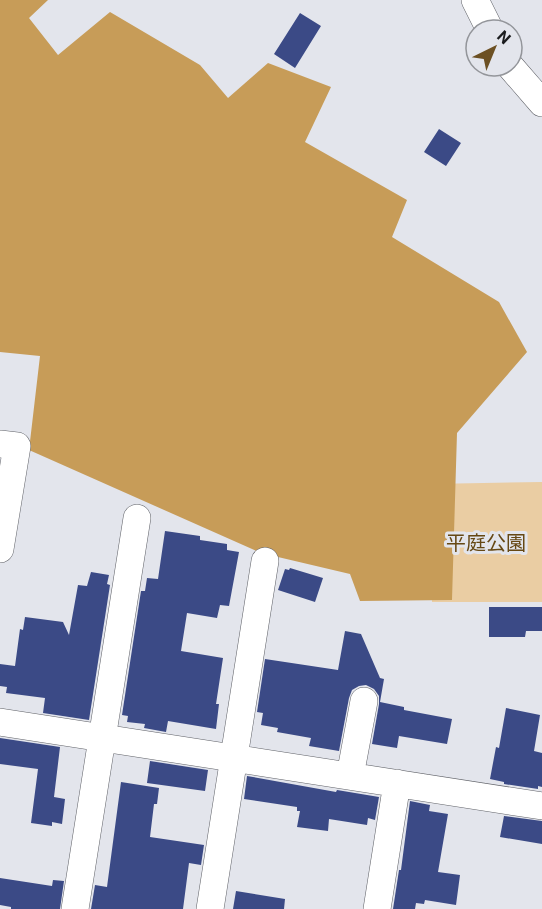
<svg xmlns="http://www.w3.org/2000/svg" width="542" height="909" font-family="Roboto,'Noto Sans JP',sans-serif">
<rect width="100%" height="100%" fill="#e3e5ec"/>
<path fill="#eacda3" d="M542 482V602H432L430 484Z"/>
<path fill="#c79c58" d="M0 0H48L29 18 58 55 110 12 200 65 228 98 268 63 331 87 305 142 407 200 392 237 499 302 527 352 457 433 452 600 360 601 350 574 261 553 29 450 40 356 0 352Z"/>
<path fill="#3b4a86" d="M300 13 321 26 295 68 274 54Z
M439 129 461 143 446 166 424 152Z
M165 531 200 536V540L227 544V550L239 552 229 606 220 605 217 618 187 613 181 651 223 658 216 704H219L216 729 168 721 166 732 144 728 145 724 127 722 128 716 122 715 141 591H145L147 578 158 579Z
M290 568 323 578 315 602 278 590 285 569 289 570Z
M91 572 109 575 107 584 110 585 89 720 43 713 45 698 6 693 7 687 0 686V664L15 666 20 629 23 630 25 617 63 622 69 635 78 585 87 586Z
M489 607H542V631H526L525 637H489Z
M345 631 361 634 380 678 384 679 380 702 404 707V710L452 719 447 744 399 736 397 748 372 744 379 704V696L374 689 366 685 359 686 352 690 349 698 339 751 309 746 311 738 277 732 278 728 261 725 263 713 257 712 265 659 338 670Z
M506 708 540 715 534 751 542 753V787L538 786V789L504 784V782L490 779 496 747 499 748Z
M0 738 60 747 54 797 65 799 62 824 52 822V826L31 823 38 769 0 764Z
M150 761 208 770 205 791 147 783Z
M247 776 336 792 337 790 379 797 375 820 368 818 367 825 329 819 328 831 297 827 300 811H297V807L244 799Z
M121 782 159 788 157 804H154L150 837 204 845 201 865 189 863 183 909H91L95 885 107 887Z
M410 801 430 805 429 811 448 814 438 872 460 875 456 905 425 900 424 904 416 903 415 909H393L399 870H401Z
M504 816 542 821V844L500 837Z
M0 878 52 886 53 880 64 881 60 909H11V907L0 905Z
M236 891 285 899 284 909H233Z"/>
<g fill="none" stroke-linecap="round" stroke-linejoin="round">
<defs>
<path id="minor" d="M475 0 490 30
M510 66 542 103
M0 444 17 446 0 549
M0 722 542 806
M350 776 364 701
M75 909 137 518
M210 909 265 561
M377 909 397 783"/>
</defs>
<use href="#minor" stroke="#606268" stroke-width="28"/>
<use href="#minor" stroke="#fff" stroke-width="27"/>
</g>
<g text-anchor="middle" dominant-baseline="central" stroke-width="6" stroke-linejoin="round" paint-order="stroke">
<g font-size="20" fill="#664814" stroke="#e3e5ec">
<text x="486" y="543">平庭公園</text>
</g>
</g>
<g transform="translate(494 48) rotate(43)"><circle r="28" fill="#e3e5ec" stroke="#93959a" stroke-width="1.5"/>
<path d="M0-4.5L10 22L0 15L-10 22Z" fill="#6c5023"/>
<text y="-9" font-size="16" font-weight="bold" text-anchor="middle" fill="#1b1c1e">N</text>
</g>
</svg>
